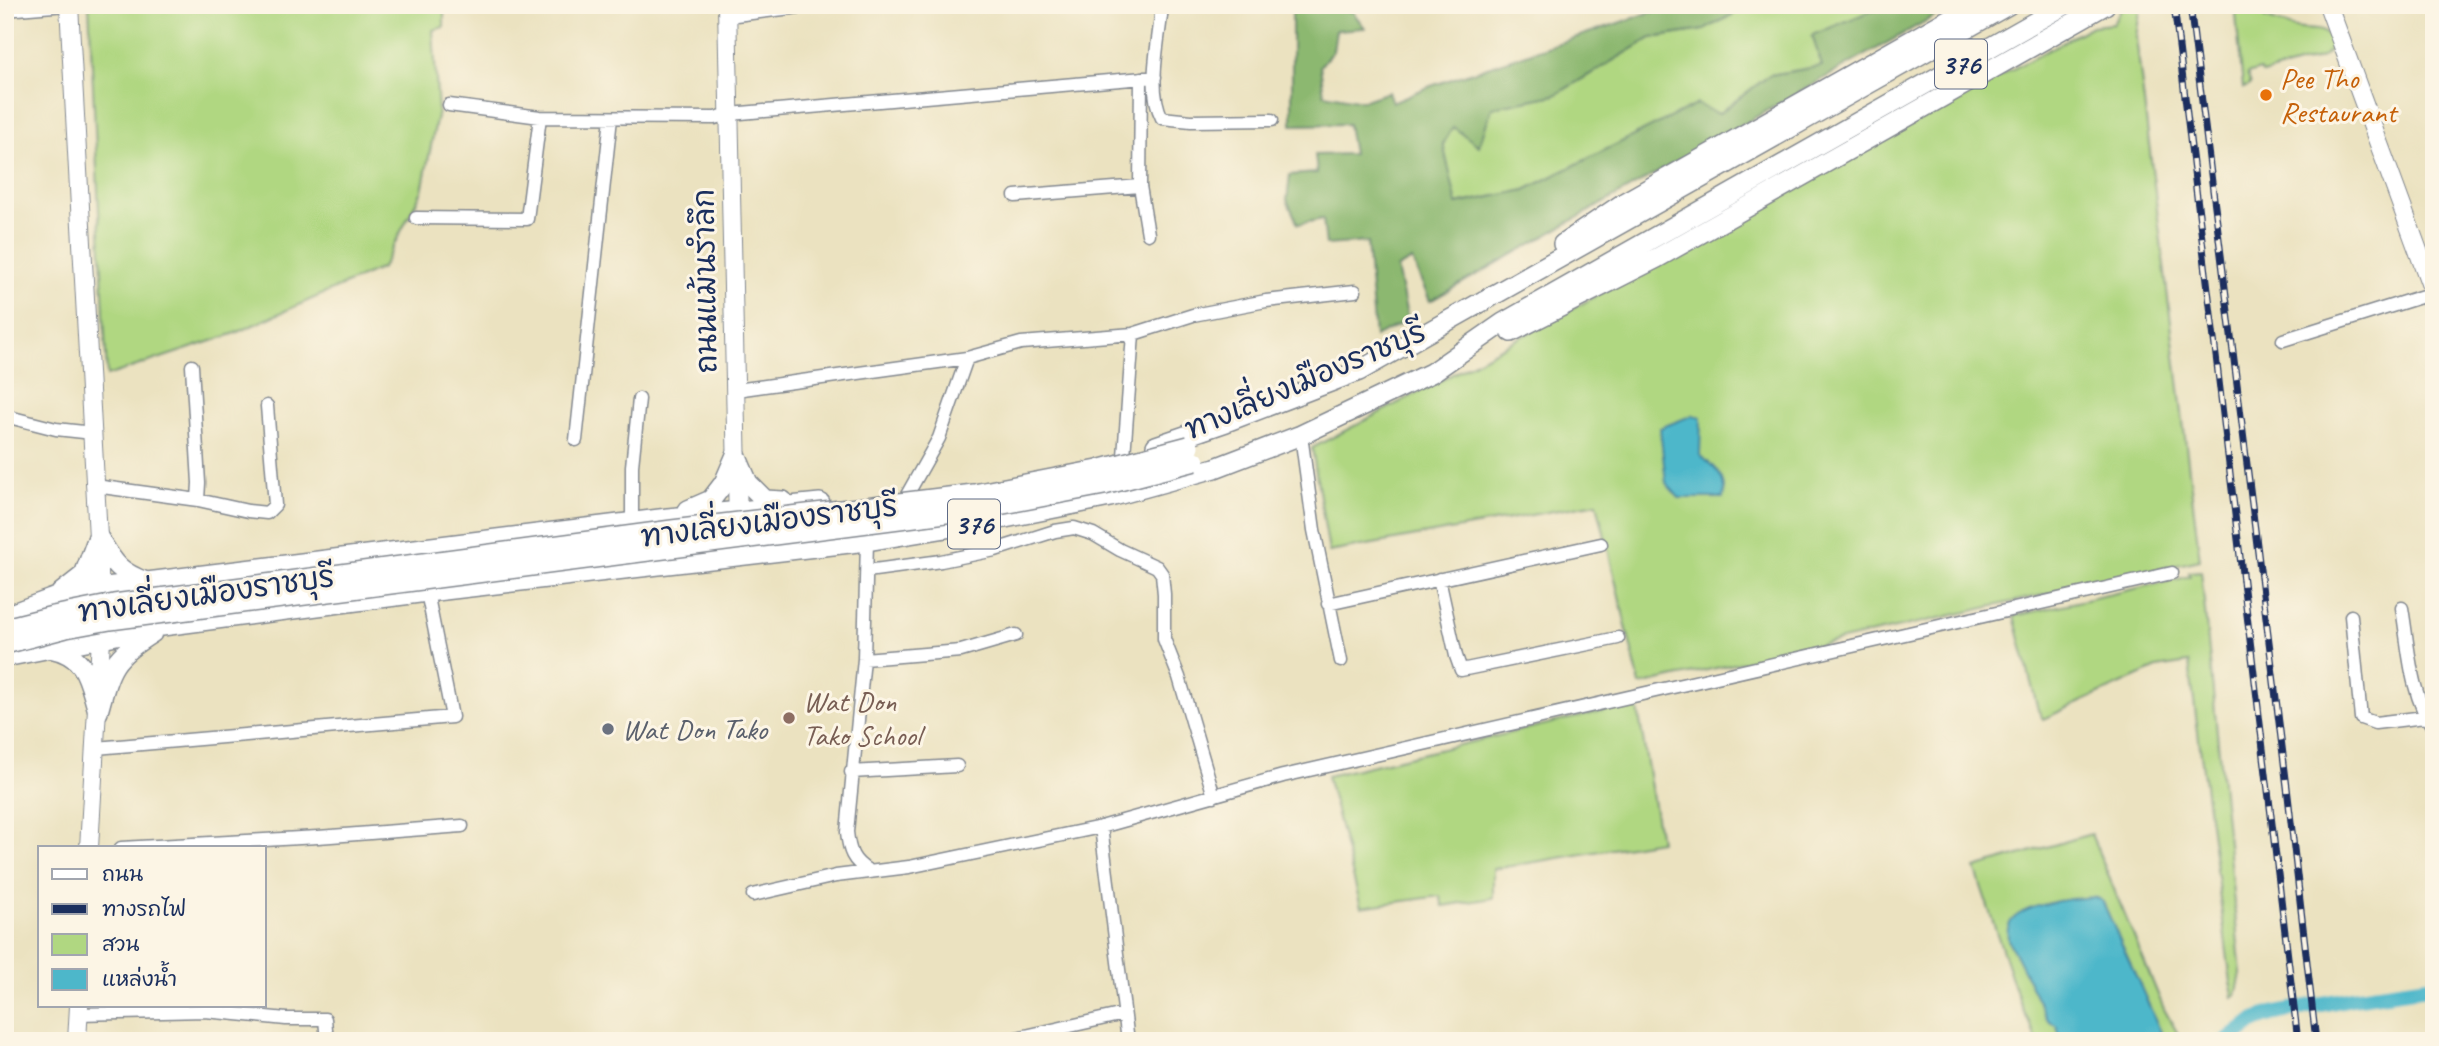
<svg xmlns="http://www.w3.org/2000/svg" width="2439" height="1046" font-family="Caveat,'Playpen Sans Thai',sans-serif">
<rect width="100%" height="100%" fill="#fcf5e5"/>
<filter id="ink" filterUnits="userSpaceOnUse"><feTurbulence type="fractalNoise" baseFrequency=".0143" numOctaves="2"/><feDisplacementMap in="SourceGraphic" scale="14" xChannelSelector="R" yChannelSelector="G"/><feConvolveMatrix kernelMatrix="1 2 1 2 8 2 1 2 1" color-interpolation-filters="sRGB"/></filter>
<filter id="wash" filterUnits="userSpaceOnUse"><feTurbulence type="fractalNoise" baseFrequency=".00686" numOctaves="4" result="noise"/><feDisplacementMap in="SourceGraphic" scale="28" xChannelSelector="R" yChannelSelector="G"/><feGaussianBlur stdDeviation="1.57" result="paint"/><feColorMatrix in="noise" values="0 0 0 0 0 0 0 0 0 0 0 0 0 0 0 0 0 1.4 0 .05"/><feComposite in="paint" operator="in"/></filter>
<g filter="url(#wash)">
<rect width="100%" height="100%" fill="#ebe2c0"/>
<path fill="#b0d781" stroke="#668370" stroke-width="2" d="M89 5H444V27L433 30 438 111 422 191 382 268 233 334 107 376Z
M1750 5H1886L1813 35 1823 66 1770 75 1718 114 1600 153 1525 190 1456 204 1443 144 1453 127 1492 107 1555 95 1651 38 1704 30Z
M2123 5H2141L2136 37 2200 560 1640 685 1597 503 1329 552 1312 448 1438 382 2092 26 2113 24Z
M2235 5H2260L2265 18C2275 21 2283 24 2292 27 2312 34 2324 21 2333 47L2322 57 2263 74 2260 70 2247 74 2251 85 2243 88Z
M2201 571 2241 974 2236 996 2233 998 2189 663 2157 668 2043 719 2038 710 2014 616 2178 579 2190 576 2189 572Z
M1637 703 1660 841 1493 869V898L1443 906 1440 896 1361 907 1327 776Z
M2091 834 2164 1009 2182 1041H2037L2019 1000 1975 868Z"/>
<path fill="#8cb86f" stroke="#547466" stroke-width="2" d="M1292 5 1352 11 1365 28 1336 30 1333 51 1320 66 1324 94 1362 101 1388 92 1392 102 1431 86 1672 5H1750L1704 30 1651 38 1555 95 1492 107 1479 146 1453 127 1443 144 1457 204 1525 190 1697 104 1718 114 1770 75 1822 66 1812 35 1886 5H1954L1430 301 1412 260 1397 268 1408 320 1375 337 1367 242 1326 245 1323 219 1298 224 1287 200 1290 175 1317 173 1315 155 1353 154 1348 124 1292 125Z"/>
<path fill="#4db7ca" stroke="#347394" stroke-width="2" d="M1693 415 1701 418 1700 455C1714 467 1728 477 1723 498H1679L1666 483 1660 428Z
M2095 897 2103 902 2165 1041H2061L2057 1026 2048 1020 2008 940C2008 936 2007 932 2008 928 2013 904 2074 898 2095 897Z"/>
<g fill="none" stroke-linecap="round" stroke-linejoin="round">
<path stroke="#4db7ca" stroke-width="16" d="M2228 1041 2255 1020 2271 1014 2352 998 2434 986"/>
</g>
</g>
<g filter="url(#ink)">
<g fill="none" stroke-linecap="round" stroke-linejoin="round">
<defs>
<path id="street" d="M1162 5C1160 38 1146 88 1162 118L1191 121 1272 120
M5 10 66 5
M728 16 816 5
M1141 78 1140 186 1148 234
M449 105 540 117 715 118 730 114 1155 77
M1015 196 1140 186
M416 218 527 219 540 117
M2283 340 2433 293
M192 366 199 483 198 500
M736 390 967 358 1021 343 1133 334 1193 315 1266 301 1355 291
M5 416 56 429 93 433
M1301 435 1314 530 1341 661
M576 440 611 118
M1124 456 1133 334
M95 486 198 500 248 511 267 513 275 505 267 406
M907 495 939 438 967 358
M632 523V466L639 399
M867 541 864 659 847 832C849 851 852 861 869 871
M867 571 941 561 995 550 1055 531 1074 528 1093 534 1120 550 1157 567 1162 574 1164 594V639L1179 677 1214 796
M1439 579 1456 656 1461 670 1618 638
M1328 604 1601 544
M2402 608C2409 649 2410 695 2434 729
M2351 616 2361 718 2375 723 2425 717
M864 659 961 651 1016 635
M96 748 452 717 427 592
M851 772 957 766
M1101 827 1128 1041
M121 848 318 837 462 826
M753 895 836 876 909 867 1101 827 1283 776 2172 573
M78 1014 205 1011 286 1019H325L327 1041
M1003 1041 1124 1014"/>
<path id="secondary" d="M69 5 98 537 101 639 89 848
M727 5 738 523
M2328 5 2434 294
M77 1041 79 1006"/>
<path id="primary" d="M1563 244 1625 202 1974 5
M1511 332 1657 258 2105 5
M1156 446 1226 422 1359 371 2008 5
M736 455 748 483 765 500 783 501
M688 510 711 500 724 483 736 455
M98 537C114 563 117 571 146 582
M61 593 84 575 98 537
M5 616 54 598 98 588 668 518 820 503
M50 648C88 656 88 679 98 711
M5 657 162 626 427 592 867 541 995 520 1110 497 1215 468 1301 435 1431 373 1503 323 2065 5
M98 712C110 667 112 658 152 633"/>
</defs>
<use href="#street" stroke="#83888f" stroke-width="15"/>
<use href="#secondary" stroke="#83888f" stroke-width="20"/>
<use href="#primary" stroke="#83888f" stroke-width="22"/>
<use href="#street" stroke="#fff" stroke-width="12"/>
<use href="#secondary" stroke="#fff" stroke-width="18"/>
<use href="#primary" stroke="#fff" stroke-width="19"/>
<defs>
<path id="rail" d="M2174 5 2298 1041
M2190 5 2287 787 2316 1041"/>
</defs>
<use href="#rail" stroke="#1b2f5e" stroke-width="7"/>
<use href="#rail" stroke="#fcf5e5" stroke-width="4.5" stroke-dasharray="13" stroke-linecap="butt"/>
<defs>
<path id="primary-bridge" d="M5 628 53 616 114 604 672 530 974 494 1098 470 1189 446
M5 644 66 628 110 620 977 509 1104 485 1195 461"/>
</defs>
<use href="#primary-bridge" stroke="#83888f" stroke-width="22" stroke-linecap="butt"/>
<use href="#primary-bridge" stroke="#fff" stroke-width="19"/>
</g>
</g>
<circle fill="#e8710a" stroke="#fcf5e5" stroke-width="2.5" cx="2266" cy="95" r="7"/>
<circle fill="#8d6e63" stroke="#fcf5e5" stroke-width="2.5" cx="789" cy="718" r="7"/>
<circle fill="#6b7280" stroke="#fcf5e5" stroke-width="2.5" cx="608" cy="729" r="7"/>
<g text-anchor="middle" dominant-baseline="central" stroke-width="6" stroke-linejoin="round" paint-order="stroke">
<g fill="#fcf5e5" stroke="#5e6a86" stroke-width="2">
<rect x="1935" y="39.5" width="52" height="49" rx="5"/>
<rect x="948" y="499.5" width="52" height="49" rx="5"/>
</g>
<g font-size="28" font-weight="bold" fill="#1b2f5e">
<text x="1961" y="64">376</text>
<text x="974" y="524">376</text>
</g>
<g font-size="30" fill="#c56008" stroke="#fcf5e5" text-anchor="start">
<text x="2280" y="78">Pee Tho<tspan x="2280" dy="34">Restaurant</tspan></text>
</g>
<g font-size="30" fill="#1b2f5e" stroke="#fcf5e5">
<text transform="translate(705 281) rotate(-91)">ถนนแม้นรำลึก</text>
<text transform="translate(1305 380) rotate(-23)">ทางเลี่ยงเมืองราชบุรี</text>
<text transform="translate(769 521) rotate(-7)">ทางเลี่ยงเมืองราชบุรี</text>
<text transform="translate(206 594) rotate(-8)">ทางเลี่ยงเมืองราชบุรี</text>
</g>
<g font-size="30" fill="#785e54" stroke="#fcf5e5" text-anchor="start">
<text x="803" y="701">Wat Don<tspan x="803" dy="34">Tako School</tspan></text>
</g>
<g font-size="30" fill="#5b616d" stroke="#fcf5e5" text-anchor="start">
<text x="622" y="729">Wat Don Tako</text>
</g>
</g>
<rect width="2439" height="1046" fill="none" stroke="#fcf5e5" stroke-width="28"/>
<rect x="38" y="846" width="228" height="161" fill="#fcf5e5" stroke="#a2a6af" stroke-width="2"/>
<rect x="52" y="869" width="35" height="10" fill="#ffffff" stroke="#a2a6af" stroke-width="2"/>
<text x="102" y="881" font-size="21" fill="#1b2f5e">ถนน</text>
<rect x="52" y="904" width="35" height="10" fill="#1b2f5e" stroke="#a2a6af" stroke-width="2"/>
<text x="102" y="916" font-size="21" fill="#1b2f5e">ทางรถไฟ</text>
<rect x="52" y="934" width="35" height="21" fill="#b0d781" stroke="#a2a6af" stroke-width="2"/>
<text x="102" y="951" font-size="21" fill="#1b2f5e">สวน</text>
<rect x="52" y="969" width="35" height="21" fill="#4db7ca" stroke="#a2a6af" stroke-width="2"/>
<text x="102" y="986" font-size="21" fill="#1b2f5e">แหล่งน้ำ</text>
</svg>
